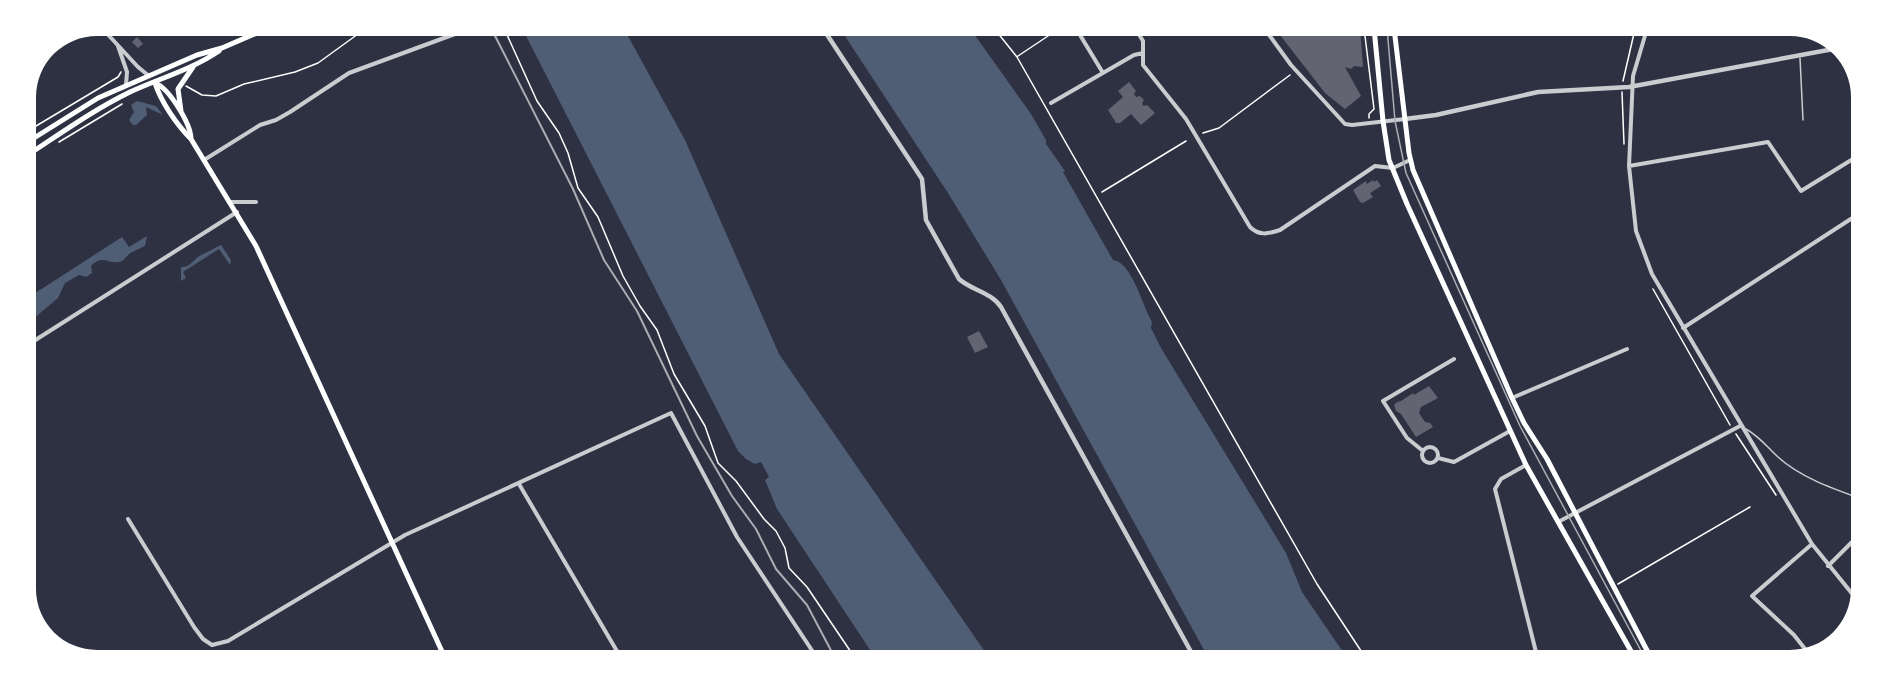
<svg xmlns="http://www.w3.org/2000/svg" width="1887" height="686" font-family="'DM Sans',sans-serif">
<rect width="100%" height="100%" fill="#2d3142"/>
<path fill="#4f5d75" d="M521 26 623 27 685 140 779 354 990 659H876L777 509 765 480 769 477 761 462 755 464 746 459 738 451Z
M839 27H969L1031 114 1046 140V144L1065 171 1063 172 1113 260C1132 262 1143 307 1152 322L1151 328 1161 348 1286 553 1302 592 1343 652 1346 660 1209 659 1001 280 948 193Z
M137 101 156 106 163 115 146 107 147 115 136 125H133L129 120 134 112 131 105Z
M147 236 145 246C139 249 132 251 127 256 124 259 124 261 119 262 107 264 103 254 91 266L92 273 86 277 79 275 65 283 58 298 26 325V312L28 311 26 307V299L122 237 129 247Z
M221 245 231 260 230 265 219 249 183 272 186 278 181 281V267C190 267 191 262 198 257 199 256 219 246 221 245Z"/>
<path fill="#626471" d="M1289 28H1360L1363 67 1354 66 1351 69 1345 67 1361 96 1345 109 1325 93 1280 35Z
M137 37 143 44 138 48 132 42Z
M1129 82 1136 91 1134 94 1136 97 1140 96 1144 100 1142 104 1144 106 1147 105 1155 113 1141 125 1131 114 1120 123H1116L1108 110 1123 97 1118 91Z
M1373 180 1374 182 1377 180 1381 186 1370 193 1373 197 1363 203 1360 202 1353 190 1366 181 1367 184Z
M979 331 988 347 975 353 967 337Z
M1429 386 1438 398 1421 407 1419 413 1425 422 1430 423 1433 427 1416 437 1401 414 1396 411 1394 405 1397 402 1401 401 1413 393 1414 395Z"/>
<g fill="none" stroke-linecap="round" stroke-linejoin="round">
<path stroke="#fff" stroke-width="1.5" d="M503 26 537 101 559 133 568 153 578 188 598 217 623 276 640 306 657 330 674 374 705 426 718 463 736 481 764 519 776 531 785 548 789 568 807 587 855 658
M993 27 1017 57 1317 584 1367 660
M1364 28 1374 109 1369 114V118
M1018 56 1060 28
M1623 81 1635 29
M186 86 202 95 216 96 244 84 295 72 318 63 358 34 376 26
M1622 92 1624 144
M26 132 118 77 121 72
M1203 133 1219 128 1290 75
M59 142 122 104
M1102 192 1186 141
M1653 289 1730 425
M1736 434 1776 495
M1618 584 1750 507"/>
<path stroke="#caccd0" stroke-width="1.5" d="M1800 58 1803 120
M1746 429C1760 437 1766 446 1778 457 1800 477 1831 488 1859 498"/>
<path stroke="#caccd0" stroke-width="4" d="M100 26 138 67 149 76
M1135 28 1143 41V65L1186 119 1250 227C1259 236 1268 234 1280 230L1375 166 1393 168 1410 160
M1264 28 1291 65 1345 124 1352 125 1405 119
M1647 29 1633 76 1629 166 1636 231 1652 274 1812 544 1858 601
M1080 35 1103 73
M118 46 127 72 126 85
M1051 103 1134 55 1143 53
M204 160 260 125 276 120 290 112 349 73 463 31
M1629 166 1768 142 1801 191 1861 154
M230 202H256
M1683 328 1860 213
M26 346 237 212
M1512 398 1627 349
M1422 455a8 8 0 1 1 16 0a8 8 0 1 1-16 0Z
M1423 451 1407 438 1383 401 1454 359
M1438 458 1454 462 1510 431
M1526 465 1501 479 1495 489 1538 660
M519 484 621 658
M128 519 194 627 203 639 212 645 228 641 405 535 671 413 737 537 817 658
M1558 522 1740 426
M1828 566 1858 536
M1809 654 1794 635 1752 596 1812 544"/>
<path stroke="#caccd0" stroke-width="4.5" d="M822 27 922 179 926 220 959 279C971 290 991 292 1001 307L1195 659
M1405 119 1436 115 1538 92 1629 87 1839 48"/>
<path stroke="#fff" stroke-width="5" d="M155 83C161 102 177 125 191 139L256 246 445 658
M155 83C169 88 191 124 191 139
M181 111 178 89 193 67"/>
<path stroke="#fff" stroke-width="5" d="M1374 28 1383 121 1389 160 1407 204 1526 465 1636 660
M1394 28 1409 153 1413 170 1512 398 1524 423 1547 459 1652 660
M26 143 98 98 197 55 222 48 273 26
M26 156C60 134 93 110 130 92 160 78 191 70 219 51"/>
<path stroke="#abadb3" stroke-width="1.5" d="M1387 28 1395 121 1406 173 1520 426 1646 660"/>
<path stroke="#abadb3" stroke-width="2" d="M490 26 573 189 604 260 637 311 697 436 732 496 756 529 776 569 807 605 835 658"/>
</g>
<path d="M0 0H1887V686H0ZM97 36H1790A61 61 0 0 1 1851 97V589A61 61 0 0 1 1790 650H97A61 61 0 0 1 36 589V97A61 61 0 0 1 97 36Z" fill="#fff" fill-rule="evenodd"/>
</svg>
